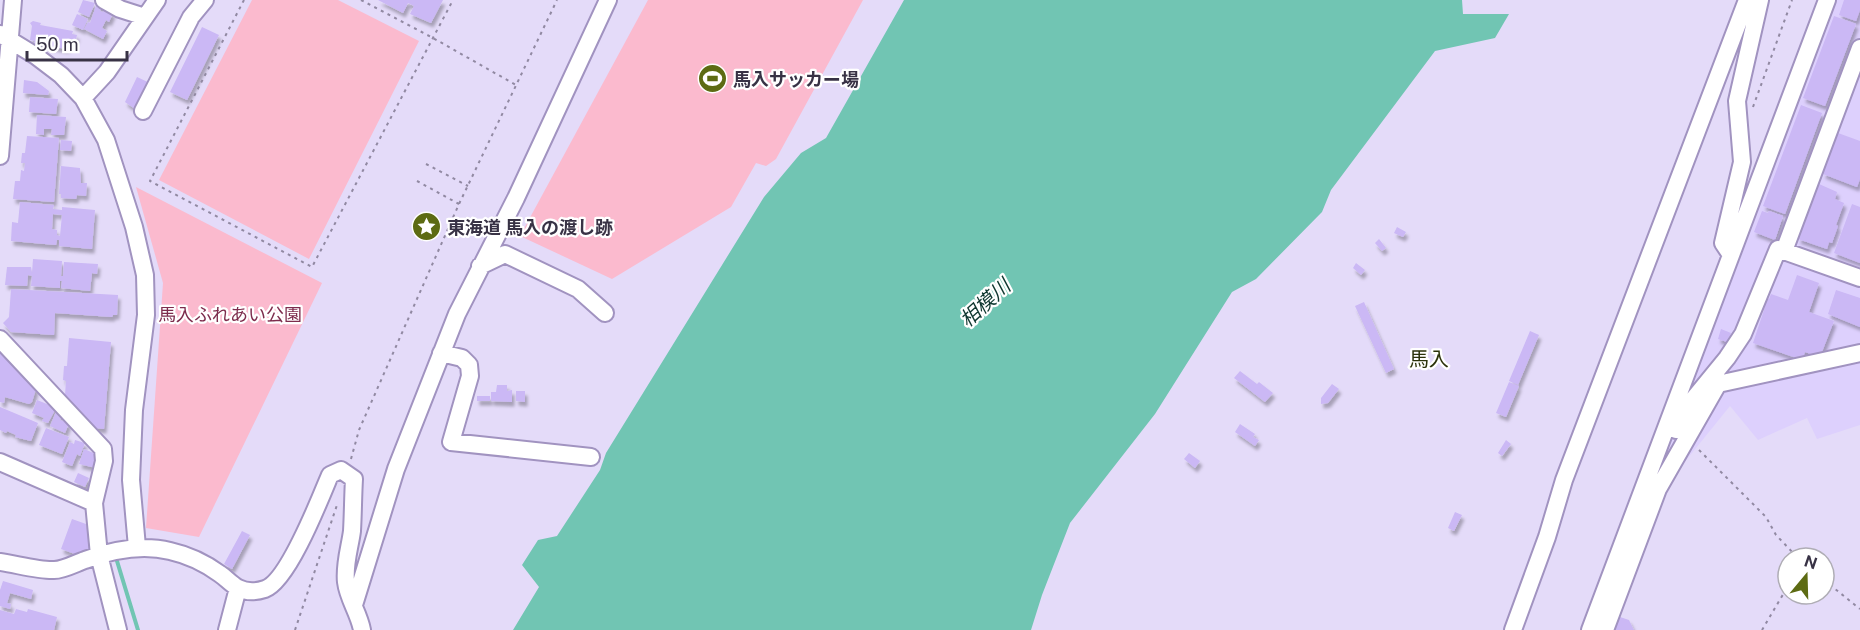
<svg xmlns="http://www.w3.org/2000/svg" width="1860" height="630" font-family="'Public Sans','Noto Sans JP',sans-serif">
<defs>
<filter id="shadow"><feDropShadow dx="2.5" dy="4.5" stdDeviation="1.5" flood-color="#0004"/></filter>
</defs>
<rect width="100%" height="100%" fill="#e4dbf9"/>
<path fill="#ddd0fd" d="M1836 0H1860V425L1817 439 1807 418 1758 440 1730 406 1662 490 1652 487Z"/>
<path fill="#fbbace" d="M252 0H338L419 41 309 259 159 180Z
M648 0H863L776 159 766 166 756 163 731 207 612 279 520 236Z
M136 187 322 283 199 537 146 528 163 283Z"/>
<path fill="#71c5b3" d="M904 0H1462L1463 14H1509L1495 38 1435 51 1331 190 1322 212 1256 279 1232 292 1155 414 1070 523 1042 595 1031 630H513L539 587 522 565 538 540 557 536 600 470 606 453 764 197 801 153 826 138Z"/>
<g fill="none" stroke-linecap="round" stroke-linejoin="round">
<path stroke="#71c5b3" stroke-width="4" d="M117 561 138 630"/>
</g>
<path fill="#cbb8f5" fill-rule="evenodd" filter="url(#shadow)" d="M83 0 95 3 89 17 78 12Z
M378 0H443L431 23 410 14 414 6 408 3 403 13Z
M1844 0H1860V10L1856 21 1839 15Z
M97 3 103 5 100 11 103 12 105 9 113 13 109 22 106 20 102 28 107 31 103 39 84 29 88 22 90 23Z
M77 14 88 19 83 30 72 25Z
M1834 16 1856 24 1825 106 1803 98Z
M33 21 41 23 40 25 73 31 72 34 77 35 76 39 66 49 34 43 35 41 30 40 32 26 30 23Z
M202 27 219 35 187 100 170 92Z
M137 77 152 84 138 111 125 102Z
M24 80 37 82 49 91 48 95 23 93Z
M30 97 58 99 56 114 29 112Z
M1801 105 1822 113 1785 214 1763 206Z
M37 115 66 117 64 135H51L52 129H44V135L36 134Z
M1838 133 1860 141V179L1857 187 1823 174Z
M27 136 59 138 54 202 13 199 15 181H20L21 170 24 171 25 163H21L22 153H25Z
M61 140 72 141 71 151 60 150Z
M61 166 80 168 81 183H87L86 196 77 195 76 199 61 198V194H59Z
M1819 184 1837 192 1835 199 1844 203 1836 225 1838 226 1832 243 1829 242 1827 249 1798 239Z
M20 202 54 205 53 209 62 210V207L95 210 92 249 59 246V240H57L56 245 11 241 12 222 18 223ZM53 214 62 215 60 236 57 235V230L52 229Z
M1852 204 1860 207V263L1834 253Z
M1762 211 1768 213 1769 211 1783 216 1775 240 1754 232Z
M1397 227 1406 232 1403 237 1394 233Z
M1379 239 1386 248 1382 251 1375 243Z
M33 259 62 261 61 276H63L64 262 98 264 97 274 92 273 90 291 61 288 62 281H60V288L31 286 32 276 28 275 27 286 5 285 7 267H31L32 273Z
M1356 263 1365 270 1361 275 1353 268Z
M1797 275 1819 283 1809 312 1834 321 1820 357 1805 352 1802 360 1753 343 1765 307 1762 306 1765 297 1769 299 1771 294 1788 300Z
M11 289 118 295 117 315H113L112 317 55 313 54 335 11 332 3 323 9 317Z
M1836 290 1860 298V327L1828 314Z
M1364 302 1394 369 1386 373 1355 306Z
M1721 329 1731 333 1727 342 1718 339Z
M1530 331 1539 335 1518 385 1509 381Z
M69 338 111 342 104 429 94 428 65 395 66 381 63 380 64 366H67Z
M0 353 4 354 36 389 32 402 29 404 5 397 4 403 0 402Z
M1240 371 1257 384 1259 382 1264 386 1260 392 1264 386 1273 393 1265 402 1234 378Z
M1509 382 1519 386 1506 417 1496 413Z
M1332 384 1339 389 1328 403 1321 404V398Z
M497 385H507V391L512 390V402L491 401V392H496Z
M516 391H525V402L516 401Z
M477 396H490V401H477Z
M37 400 52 406 55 410 48 423 42 421 44 418 32 413Z
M0 407 38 423 31 441 15 437 16 435 7 431 6 433 0 430Z
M56 412 62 415 60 420 69 423 65 433 50 426Z
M1240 424 1255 434 1253 437 1259 440 1255 446 1235 432Z
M46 428 69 437 62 454 39 445Z
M75 440 85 443 80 456 77 454 72 466 62 462 70 442 74 444Z
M1506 440 1511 444 1502 456 1498 453Z
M84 449 96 454V468L79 464Z
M1189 453 1200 461 1195 468 1184 459Z
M78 473 89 478 85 487 74 482Z
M1455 512 1462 515 1454 531 1448 528Z
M72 519 86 524 90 545 89 550 75 554 61 549Z
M242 531 250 535 232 569 224 564Z
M3 581 33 590 31 599 10 593 7 603 11 604 10 609 0 606V590Z
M16 609 27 612 28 609 57 617 54 630H0V610L14 614Z
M1617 616 1629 620 1634 630H1610Z"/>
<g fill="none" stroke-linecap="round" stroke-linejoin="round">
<defs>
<path id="minor" d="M104 0 120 9 145 17
M0 34 36 56 61 75 83 98 106 140 134 227 145 275 146 315 134 410 131 480 137 547
M83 98 107 72 157 0
M143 111 191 17 205 0
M0 156 13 0
M1784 251 1860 48
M1731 255 1723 243 1742 162 1737 101 1760 0
M480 266 505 254 578 289 605 313
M0 339 103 449 104 461 94 503
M441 353 462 358 469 365 470 376 451 442 591 457
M1676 430 1686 408 1727 358 1743 334 1778 249 1860 278
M0 462 94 503 99 555 118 630
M0 562C15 564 41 571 54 570 64 570 76 563 85 560 112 550 141 544 170 551 188 555 205 563 220 574 226 578 231 584 238 588 246 592 256 592 265 589 288 581 320 499 330 475L341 470 354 479C353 496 353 514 352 531 350 547 344 564 346 582 348 599 359 613 362 630
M354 605 396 469 457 314 516 198 608 0
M227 630 238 588
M1513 630 1547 537 1564 480 1747 0
M1590 630 1827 0
M1605 630 1658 489 1718 384 1860 353"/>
</defs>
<use href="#minor" stroke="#a193c0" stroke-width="20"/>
<path stroke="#9189a2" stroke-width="2" stroke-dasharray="3 4.5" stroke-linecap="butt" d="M244 0 150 181 312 267 453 0
M361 0 433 38 516 85
M1753 107 1792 0
M426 164 468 186
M417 181 459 204
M1699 450 1766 517 1776 535 1798 558
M351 459 359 430 459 204 557 0
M1824 580 1860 609
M295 630 337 505
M1762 630 1788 586"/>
<use href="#minor" stroke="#fff" stroke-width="16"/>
</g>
<defs>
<symbol id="stadium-disc" viewBox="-11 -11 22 22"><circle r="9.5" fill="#5d6b13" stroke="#fff"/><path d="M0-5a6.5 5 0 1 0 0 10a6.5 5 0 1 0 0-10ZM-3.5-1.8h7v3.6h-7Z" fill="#fff"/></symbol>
<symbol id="sight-disc" viewBox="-11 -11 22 22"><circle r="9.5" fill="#5d6b13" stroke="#fff"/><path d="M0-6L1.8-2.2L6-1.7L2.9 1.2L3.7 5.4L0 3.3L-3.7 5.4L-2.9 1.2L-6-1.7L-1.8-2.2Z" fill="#fff"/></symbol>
</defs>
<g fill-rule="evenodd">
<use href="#stadium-disc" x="696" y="62" width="33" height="33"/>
<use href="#sight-disc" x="410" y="210" width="33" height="33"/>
</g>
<g text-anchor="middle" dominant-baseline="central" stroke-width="4.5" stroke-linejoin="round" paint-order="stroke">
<g font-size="18" font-weight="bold" fill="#383245" stroke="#fff" text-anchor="start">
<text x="733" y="79">馬入サッカー場</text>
<text x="447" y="227">東海道 馬入の渡し跡</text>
</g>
<g font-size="18" fill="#7d2c4d" stroke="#fff">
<text x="230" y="314">馬入ふれあい公園</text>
</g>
<g font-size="20" font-style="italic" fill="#0e362f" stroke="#fff">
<text transform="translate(985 303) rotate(-42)">相模川</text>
</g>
<g font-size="20" fill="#2b320a" stroke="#fff">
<text x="1429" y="359">馬入</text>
</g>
</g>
<g transform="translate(1806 576) rotate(19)"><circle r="28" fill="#ffffff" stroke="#afadb5" stroke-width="1.5"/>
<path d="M0-4.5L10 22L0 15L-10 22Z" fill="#5d6b13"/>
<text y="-9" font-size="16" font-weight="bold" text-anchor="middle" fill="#383245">N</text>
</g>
<path d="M27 51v9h100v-9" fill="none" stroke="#383245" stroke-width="3"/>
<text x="36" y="51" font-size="18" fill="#383245" stroke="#ffffff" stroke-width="4.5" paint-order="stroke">50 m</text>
</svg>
